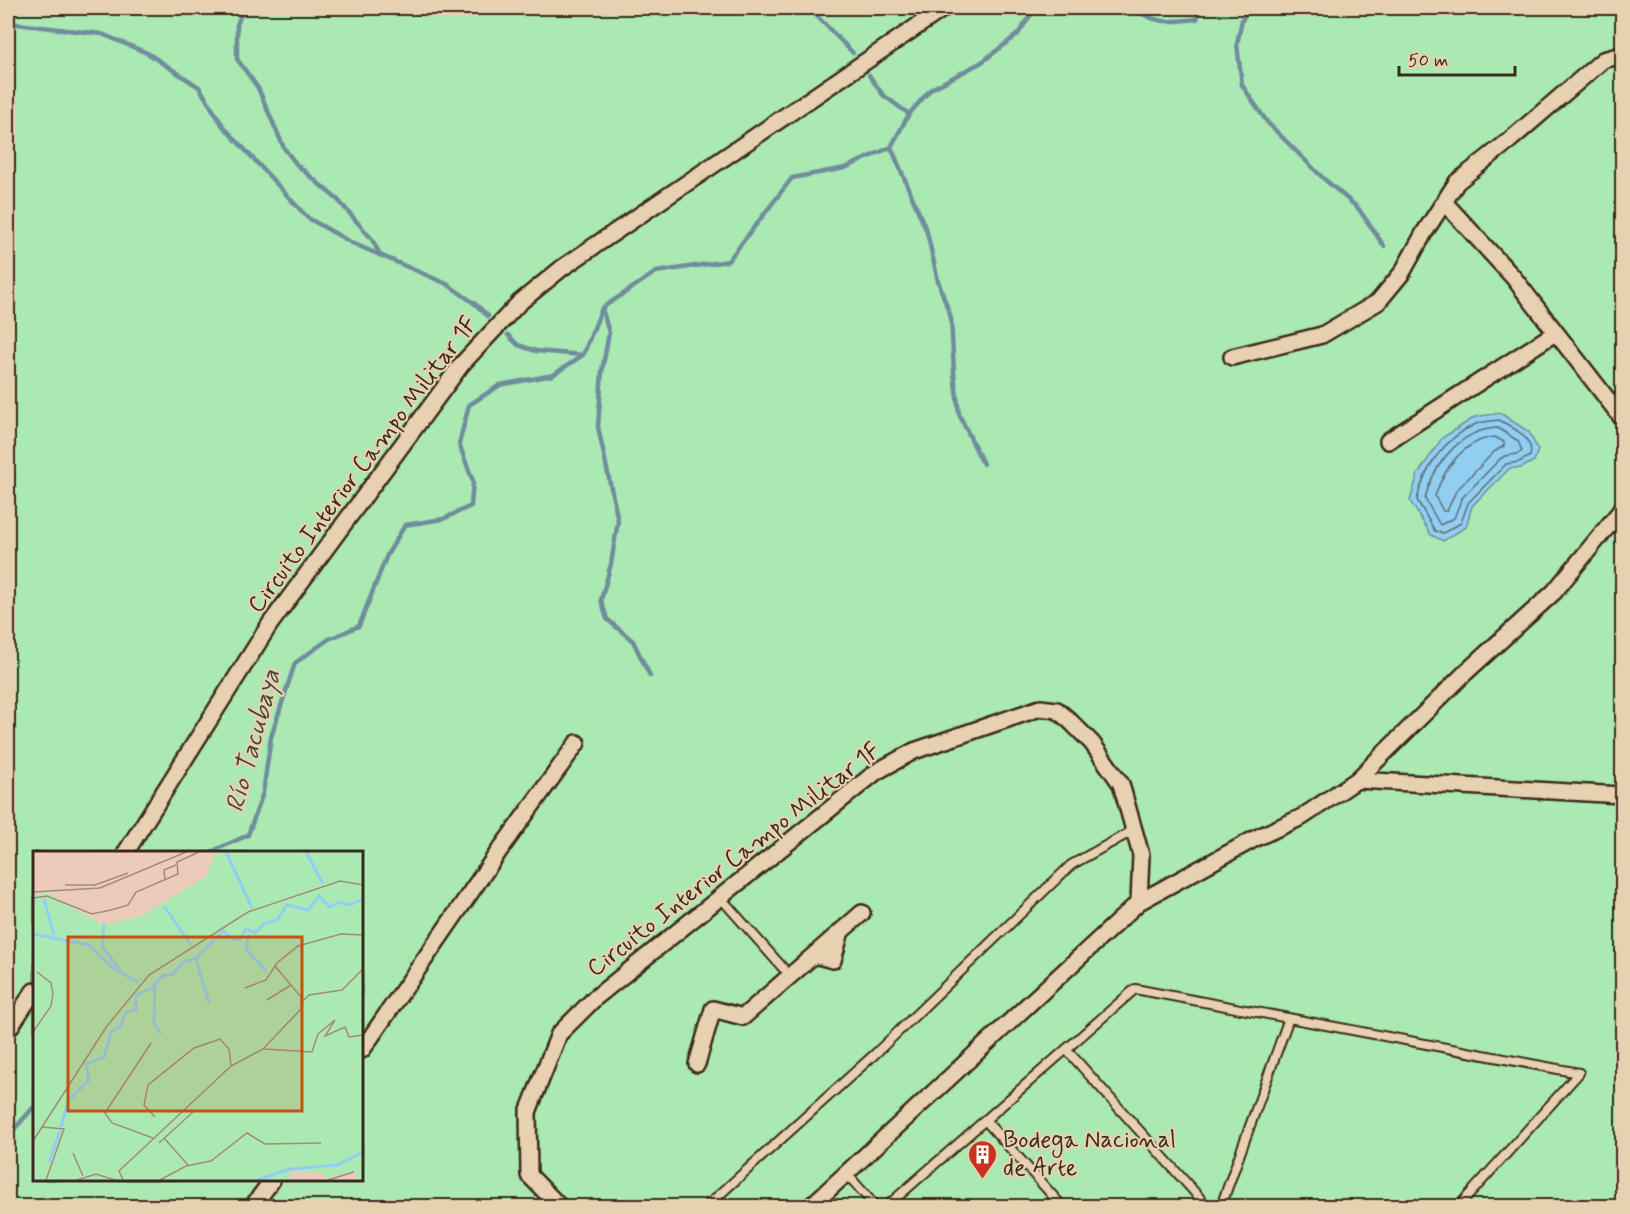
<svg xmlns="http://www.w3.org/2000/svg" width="1630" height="1214" font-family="Mynerve,sans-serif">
<rect width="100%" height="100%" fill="#eccbba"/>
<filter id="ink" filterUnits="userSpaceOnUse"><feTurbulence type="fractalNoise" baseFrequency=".0167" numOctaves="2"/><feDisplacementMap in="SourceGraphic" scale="12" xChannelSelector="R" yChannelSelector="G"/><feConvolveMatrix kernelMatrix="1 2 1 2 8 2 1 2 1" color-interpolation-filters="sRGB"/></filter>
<g filter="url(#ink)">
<path fill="#aae9b1" stroke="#728a68" stroke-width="1.5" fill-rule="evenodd" d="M8 8H1622V1206H8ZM34 852H362V1180H34Z"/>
<path fill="#91cff2" stroke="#6f8d9d" stroke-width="1.5" d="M1500 413 1529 432 1538 450 1534 461 1521 468H1510L1472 506 1466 527 1443 541 1431 535 1410 501 1418 474 1442 438 1475 417Z"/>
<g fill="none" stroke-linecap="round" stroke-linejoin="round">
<path stroke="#5d6c73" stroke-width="1.5" d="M1499 420C1512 427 1535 438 1530 456L1519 462 1506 464 1468 503 1461 523 1443 533 1435 531 1417 500C1424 467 1445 438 1476 424 1482 421 1492 421 1499 420Z
M1498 428 1518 441 1522 451 1517 454 1505 456 1500 459 1462 498 1454 518 1440 525 1425 499C1433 465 1460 429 1498 428Z
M1495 437 1504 442V446L1494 452 1456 491 1447 511H1443L1435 496C1444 468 1464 440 1495 437Z"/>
<path stroke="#6f8d9d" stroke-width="4.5" d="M243 8 237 25V59L258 88 284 148 297 165 338 200 371 238 381 256
M809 8 853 53
M1134 8C1156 25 1170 22 1197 19L1200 8
M1249 8 1242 20 1237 44 1242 85 1267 122 1323 178 1358 208 1384 246
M8 23 102 34 147 53 199 87 223 126 308 218 352 243 447 284 474 303 488 316
M869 75 883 95 909 114
M891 147 927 232 938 281 951 318 954 373 959 414 983 464
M602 308 609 333 602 371 598 427 618 521 611 564 601 600 607 619 633 641 650 676
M508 335 518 345 536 351 583 355
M211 852 248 835 263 793 271 737 295 663 329 639 359 626 387 555 405 525 443 519 471 506 473 481 459 444 469 405 500 385 553 375 583 355 602 308 656 272 728 261 792 178 845 168 891 147 909 114 931 89 982 62 1018 34 1032 13 1038 8
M8 1136 34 1107"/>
<defs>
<path id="lane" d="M720 897 783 968
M1066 1049 1207 1206
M985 1120 1062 1206
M847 1174 875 1206
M707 1206 876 1053 1071 865 1134 830
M887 1206 1135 989 1579 1073 1459 1206
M1221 1206 1289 1018"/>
<path id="street" d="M1444 202 1513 277 1622 418
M1232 357 1322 335 1378 302 1402 273 1424 233 1457 182 1510 140 1603 60 1622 55
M1388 441 1555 333
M1357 780 1622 795
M126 852 270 624 461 365 519 303 562 268 944 8
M814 955 833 960 841 931
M8 1030 34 991
M362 1050 497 854 577 743
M697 1064 713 1009 743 1017 862 913
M253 1206 272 1180
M559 1206 529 1175 528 1112 559 1034 595 998 876 772 914 751 1040 708 1057 710 1069 720 1092 743 1121 784 1141 855 1139 902
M811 1206 1139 902 1256 838 1302 817 1357 780 1465 673 1554 592 1622 509"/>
</defs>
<use href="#lane" stroke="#3b2a1e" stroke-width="12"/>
<use href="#street" stroke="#3b2a1e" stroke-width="20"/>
<use href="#lane" stroke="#e7d1b0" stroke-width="8"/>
<use href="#street" stroke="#e7d1b0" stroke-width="15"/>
</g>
</g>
<defs>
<symbol id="building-pin" viewBox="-11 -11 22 30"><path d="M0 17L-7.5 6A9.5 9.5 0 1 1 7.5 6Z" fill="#c8321e" stroke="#e7d1b0"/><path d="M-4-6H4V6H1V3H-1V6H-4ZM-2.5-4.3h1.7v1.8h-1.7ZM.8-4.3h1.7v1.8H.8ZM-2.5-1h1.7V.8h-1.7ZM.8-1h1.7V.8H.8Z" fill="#fff"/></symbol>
</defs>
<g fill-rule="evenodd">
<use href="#building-pin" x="966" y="1138" width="33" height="45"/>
</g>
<g text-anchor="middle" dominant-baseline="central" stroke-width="4.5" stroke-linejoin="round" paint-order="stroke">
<g font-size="24" fill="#3b2a1e" stroke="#e7d1b0">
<text transform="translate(363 465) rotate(-53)">Circuito Interior Campo Militar 1F</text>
<text transform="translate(734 860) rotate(-38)">Circuito Interior Campo Militar 1F</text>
</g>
<g font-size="24" fill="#3b2a1e" stroke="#e7d1b0" text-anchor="start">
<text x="1003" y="1140">Bodega Nacional<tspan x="1003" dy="28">de Arte</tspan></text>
</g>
<g font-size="26" font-style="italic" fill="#48433e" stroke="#e7d1b0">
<text transform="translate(254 741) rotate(-75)">Río Tacubaya</text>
</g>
</g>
<g transform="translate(33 851)">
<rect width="330" height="330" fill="#eccbba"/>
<path d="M182 1H330V329H325L322 320 292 328 291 322 258 320 255 329H0V45L13 41 70 74 106 66 174 25Z" fill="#aae9b1"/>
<path fill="none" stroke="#91cff2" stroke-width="3" d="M193 1 219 57M273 1 290 33M11 48 21 84M131 55 158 94M71 72 69 95 89 122M0 83 56 94 80 117 105 131M216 83 213 98 234 121M163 108 176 152M122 130 121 172 128 183M28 276 35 250 56 229 53 213 71 206 78 181 87 176 93 161 103 159V144L119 137 129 125 140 123 149 112 163 107 190 80 199 88 207 89 213 78 222 82 232 72 244 69 254 54 275 59 286 45 297 56 306 51 317 54 330 48M16 311 27 280M224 329 257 318 304 314 330 301"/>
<path fill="none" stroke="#a58b7c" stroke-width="1.5" d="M132 29 131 19 143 14M32 34H62L95 22M0 41 67 37 153 1M0 47 14 45 59 63 78 59 95 54 103 41 145 23 144 11 166 1M212 137 233 129 244 112 265 95 308 83 330 84M234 149 258 134M269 151 276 144 309 139 330 118M0 181 18 155 20 143 18 132 4 121M118 192 72 262 79 272 120 287M231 198 279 201 285 183 302 169 292 185 312 176 316 186 330 184M122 266 111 254 115 234 161 197 187 188 196 198 198 214M9 276 31 278 13 329M131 287 155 314M0 290 74 175 116 124 215 61 307 30 330 34M126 292 161 260M40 302 50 325M44 329 63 323 82 329M90 329 86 320 198 215 230 198 268 158V146L242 115M127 329 153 315 178 310 214 282 232 293 288 292M295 329 321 321"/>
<path fill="#c55010" fill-opacity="0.15" stroke="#c55010" stroke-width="3" d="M35 86H269V260H35Z"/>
<rect width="330" height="330" fill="none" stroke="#3b2a1e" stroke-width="3"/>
</g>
<rect width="1630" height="1214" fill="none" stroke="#e7d1b0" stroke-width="30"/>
<rect x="15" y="15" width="1600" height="1184" fill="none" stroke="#3b2a1e" stroke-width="2" filter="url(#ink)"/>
<path d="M1399 66v9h116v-9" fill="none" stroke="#3b2a1e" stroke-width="3"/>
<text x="1408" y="66" font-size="18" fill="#3b2a1e" stroke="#e7d1b0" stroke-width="4.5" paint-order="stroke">50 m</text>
</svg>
